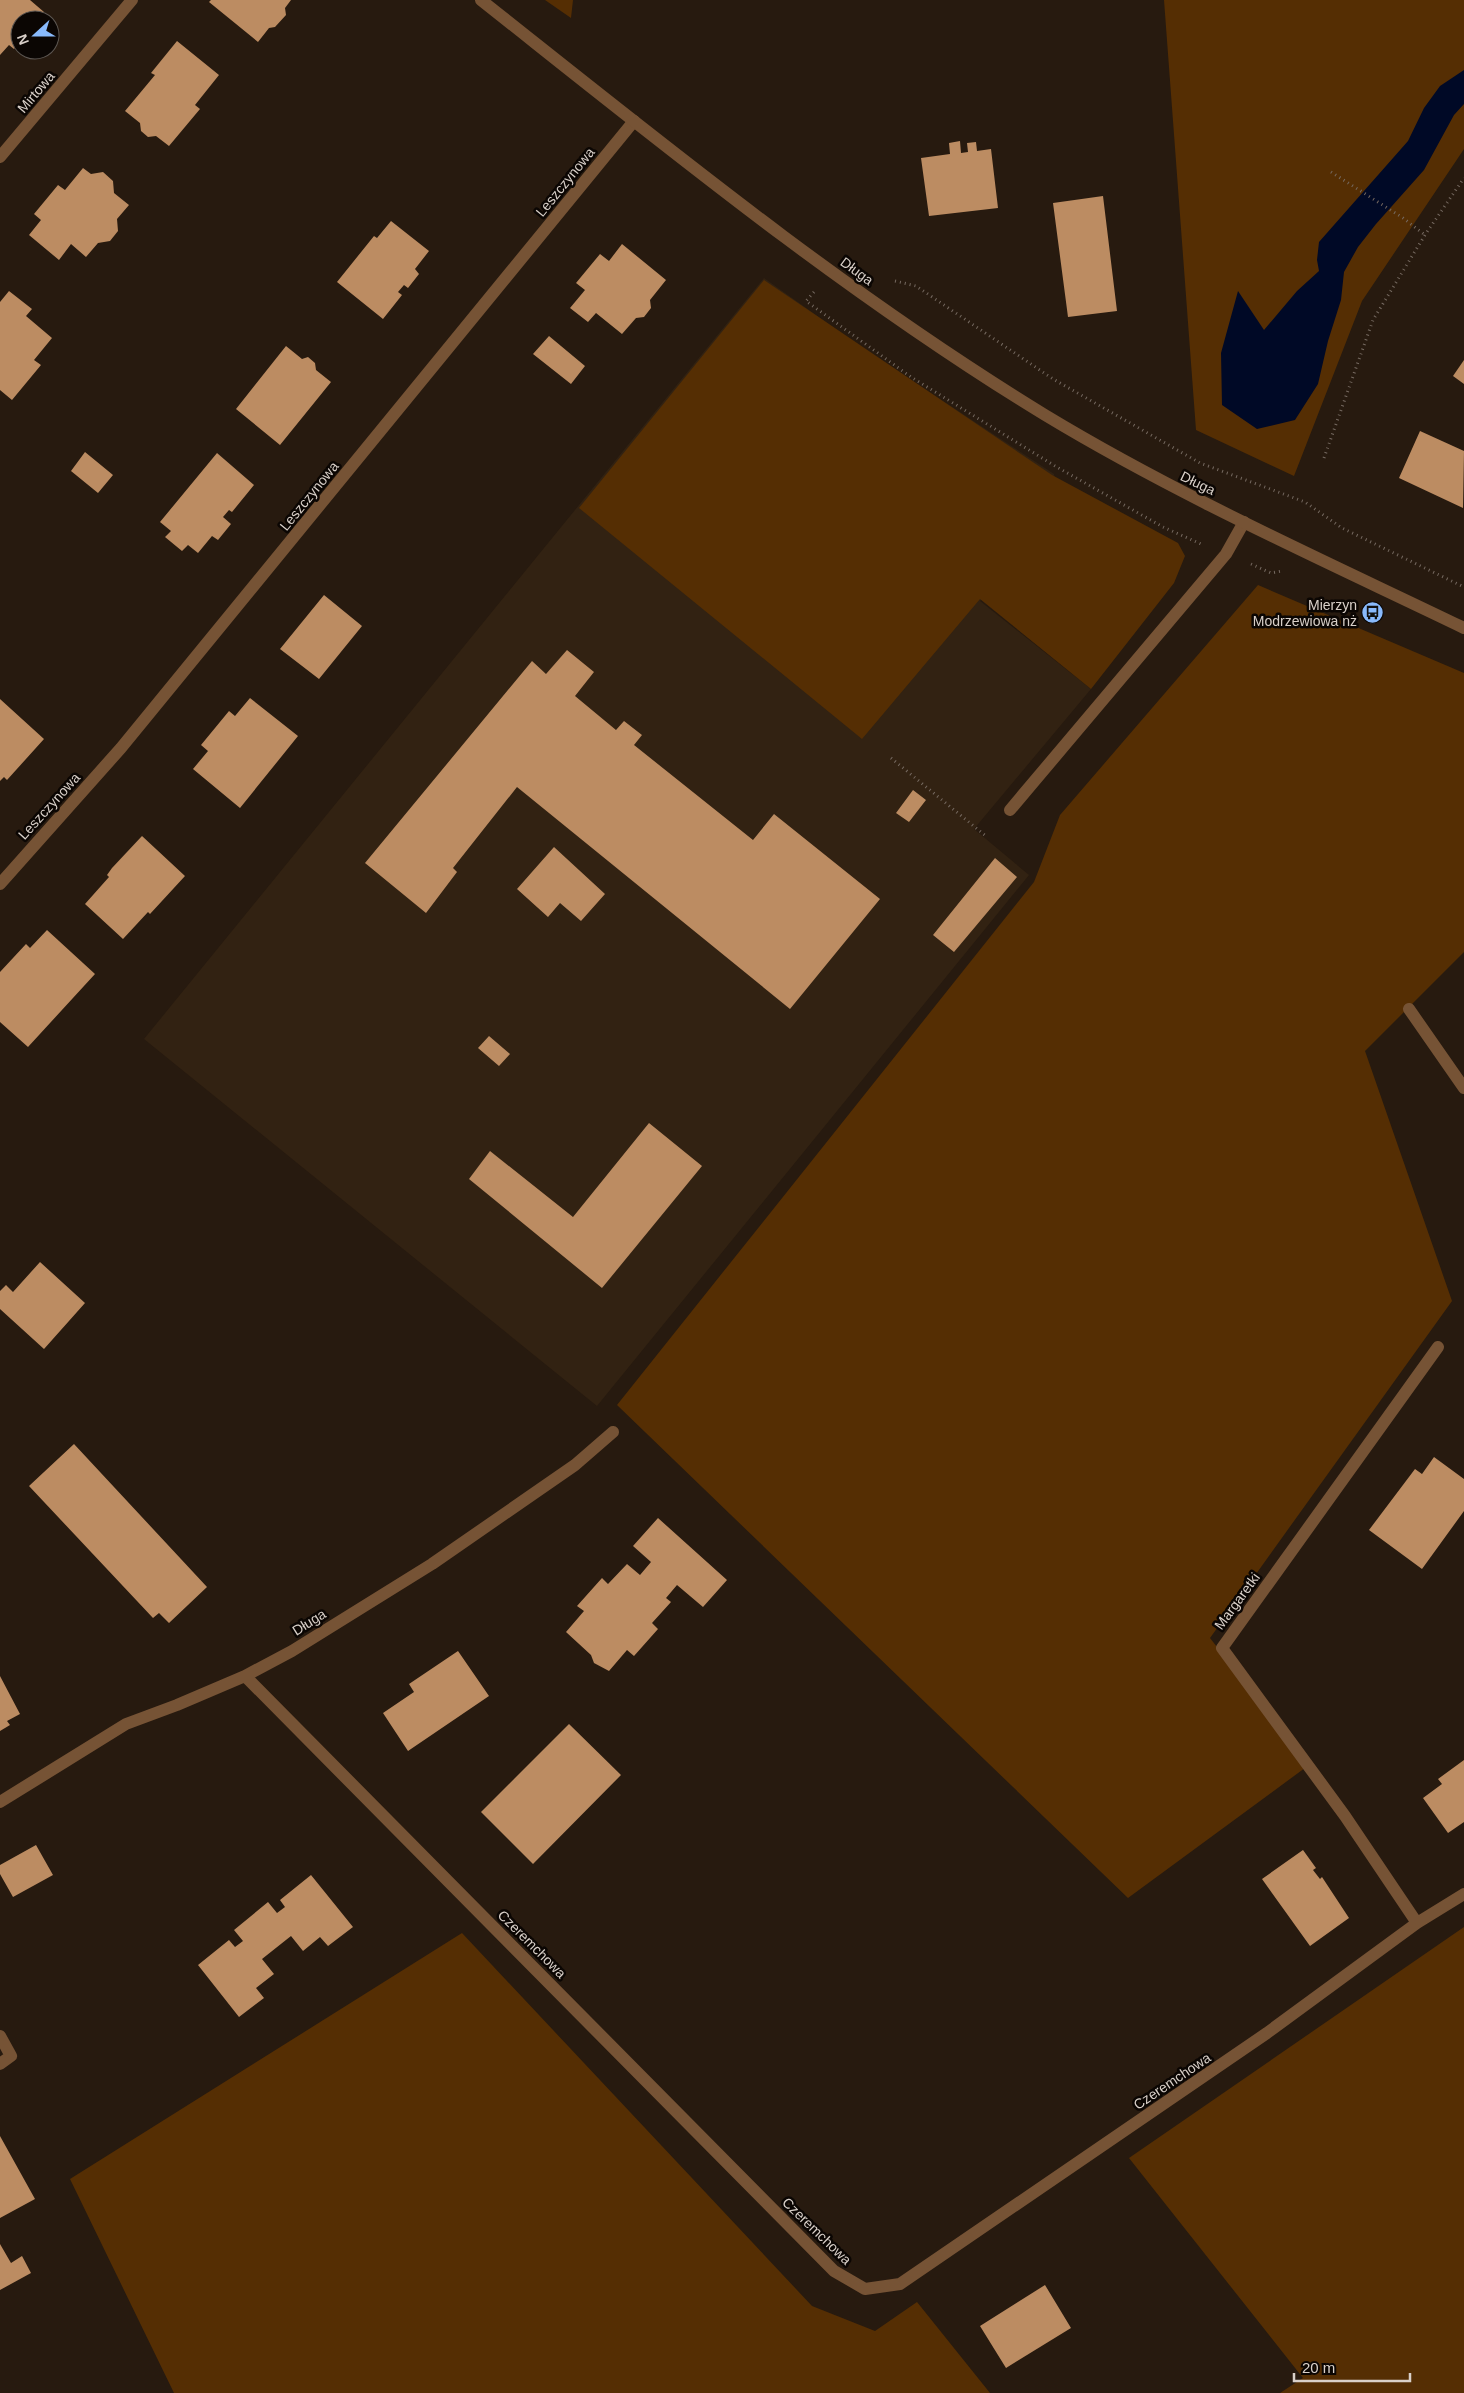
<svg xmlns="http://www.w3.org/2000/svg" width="1464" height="2393" font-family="Helvetica,sans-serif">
<rect width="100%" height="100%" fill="#271a0f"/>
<path fill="#322212" d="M764 278 861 347 1054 474 1060 507 980 601 1091 689 974 829 1029 875 597 1406 144 1039Z"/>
<path fill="#552e03" d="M545 0H573L571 18Z
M1164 0H1464V149L1362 301 1294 476 1196 430Z
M764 280 1052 475 1178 543 1185 556 1174 583 1091 689 980 599 862 739 579 508Z
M1258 585 1464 673V952L1365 1051 1452 1301 1210 1638 1309 1765 1128 1898 617 1405 1034 882 1060 815Z
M1464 1927V2393H1280L1303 2378 1129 2158Z
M462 1933 812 2306 875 2331 917 2302 990 2393H174L70 2179Z"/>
<path fill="#000926" d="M1464 70V104L1454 115 1424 170 1376 224 1358 247 1344 272 1341 300 1328 341 1318 384 1295 420 1257 429 1222 405 1221 353 1238 291 1264 330 1297 291 1319 271 1317 260 1319 242 1408 141 1424 108 1440 86Z"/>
<path fill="#bc8c62" d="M0 0H30L44 12 38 20H20V42L14 49 9 45 0 55Z
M211 0H291L285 8 286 15 275 27 269 28 258 42 209 2Z
M177 41 219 75 195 105 200 109 169 146 156 136 148 137 141 131 140 123 125 111 155 75 151 73Z
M960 141 961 153 968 152 967 143 976 142 977 151 991 149 998 208 929 216 921 158 950 154 949 143Z
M83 168 91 174 103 172 113 181 114 193 129 205 117 219 118 231 110 241 98 243 86 257 71 244 59 260 29 235 41 220 34 214 58 185 65 190Z
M1103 196 1117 311 1068 317 1053 203Z
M391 221 429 251 415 269 419 274 408 288 404 285 398 292 402 295 383 319 337 282 374 236 377 238Z
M622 244 666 280 650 300 651 308 644 317 636 318 622 334 596 313 588 322 570 308 585 290 576 283 600 254 609 261Z
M9 291 32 309 26 316 52 338 34 360 41 365 12 400 0 390V302Z
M549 336 585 366 571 384 533 354Z
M286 346 302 359 308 357 315 363 316 370 331 382 280 445 236 409Z
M1464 360V384L1453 376Z
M1420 431 1464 451 1463 508 1399 478Z
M85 452 113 475 98 493 71 471Z
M217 453 254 485 232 512 229 510 223 517 231 524 218 540 212 536 198 553 188 545 182 551 165 537 171 531 160 522Z
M324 595 362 626 319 679 280 649Z
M567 650 594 672 575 696 616 730 624 721 642 735 634 745 753 840 774 814 880 899 790 1009 517 787 453 868 457 872 426 913 365 863 532 661 546 674Z
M250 698 298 736 240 808 193 769 208 751 201 745 229 711 235 716Z
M0 699 44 739 7 780 4 777 0 781Z
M913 790 926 800 909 822 896 813Z
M142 836 185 876 150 914 148 912 123 939 85 904 109 877 107 875 112 868Z
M554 847 605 894 581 921 560 903 548 917 517 889Z
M995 858 1017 877 954 952 933 935Z
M47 930 95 974 28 1047 0 1022V972L26 944 30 948Z
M489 1036 510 1054 499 1066 478 1048Z
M649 1123 702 1166 602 1288 469 1179 490 1151 573 1217Z
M40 1262 85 1303 44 1349 0 1309V1291L6 1285 13 1292Z
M74 1444 207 1587 169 1623 159 1613 153 1618 29 1486Z
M1434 1457 1464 1479V1511L1422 1569 1369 1530 1415 1469 1422 1474Z
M658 1518 727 1580 703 1607 677 1585 666 1598 671 1602 652 1623 658 1629 634 1656 627 1650 609 1671 594 1663 591 1655 566 1632 584 1611 577 1606 602 1578 608 1584 627 1564 640 1575 651 1562 633 1546Z
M458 1651 489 1696 408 1751 383 1713 414 1692 409 1684Z
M0 1676 20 1714 7 1721 10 1725 0 1731Z
M569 1724 621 1775 533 1864 481 1812Z
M1464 1760V1822L1448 1833 1423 1798 1442 1784 1438 1779Z
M36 1845 53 1875 13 1897 0 1874V1865Z
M1303 1850 1316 1868 1313 1870 1320 1879 1322 1877 1349 1918 1310 1946 1262 1879Z
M311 1875 353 1927 328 1946 320 1937 303 1951 291 1936 262 1959 274 1974 256 1988 264 1998 239 2017 198 1965 229 1940 235 1947 243 1941 234 1930 268 1902 277 1913 285 1907 280 1900Z
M0 2136 35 2199 0 2218Z
M0 2244 11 2263 22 2256 31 2273 0 2290Z
M1045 2285 1071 2328 1006 2368 980 2326Z"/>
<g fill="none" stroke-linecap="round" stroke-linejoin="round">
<path stroke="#766a61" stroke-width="3" stroke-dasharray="1 4" stroke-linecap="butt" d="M1331 172 1403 218 1425 235
M895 281 916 286 1053 379 1200 463 1305 502 1342 528 1464 587
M814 292 806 301 911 377 1055 466 1163 527 1201 544
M1324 458 1373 320 1425 235 1464 178
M1251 564 1271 573 1282 571
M891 758 987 837"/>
<path stroke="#765335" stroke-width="12" d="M0 157 132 0
M1010 810 1226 554 1244 522
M0 884 121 748 634 121
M1409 1009 1464 1088
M245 1676 834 2271 865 2289 900 2284 1267 2033 1417 1923 1464 1894
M0 1802 126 1724 177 1705 245 1676 292 1651 432 1564 575 1465 613 1432
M1417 1923 1345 1816 1222 1648 1438 1347
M0 2036 11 2056 0 2064"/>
<path stroke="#765335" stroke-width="12" d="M481 0C664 145 845 293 1045 415 1179 496 1323 560 1464 628"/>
</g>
<defs>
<symbol id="bus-disc" viewBox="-11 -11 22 22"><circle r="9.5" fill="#89bafc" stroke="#0b0603"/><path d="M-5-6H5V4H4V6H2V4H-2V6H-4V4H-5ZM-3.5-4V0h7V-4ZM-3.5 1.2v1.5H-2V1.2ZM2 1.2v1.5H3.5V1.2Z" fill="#111"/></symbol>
</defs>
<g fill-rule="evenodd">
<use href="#bus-disc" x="1360" y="600" width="25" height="25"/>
</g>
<g text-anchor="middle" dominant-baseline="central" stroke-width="5" stroke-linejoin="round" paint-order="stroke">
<g font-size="14" fill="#d9d0c9" stroke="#0b0603">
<text transform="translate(36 92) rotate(-50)">Mirtowa</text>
<text transform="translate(565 182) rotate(-51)">Leszczynowa</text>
<text transform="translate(857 271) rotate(36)">Długa</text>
<text transform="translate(1198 483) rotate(26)">Długa</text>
<text transform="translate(309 496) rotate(-51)">Leszczynowa</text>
<text transform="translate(49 806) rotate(-48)">Leszczynowa</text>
<text transform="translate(1237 1601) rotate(-54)">Margaretki</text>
<text transform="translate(309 1622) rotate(-32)">Długa</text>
<text transform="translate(532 1944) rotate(45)">Czeremchowa</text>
<text transform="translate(1172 2081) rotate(-34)">Czeremchowa</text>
<text transform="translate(817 2231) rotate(44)">Czeremchowa</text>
</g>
<g font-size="14" fill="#d9d0c9" stroke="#0b0603" text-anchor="end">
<text x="1357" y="605">Mierzyn<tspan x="1357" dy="16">Modrzewiowa nż</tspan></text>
</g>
</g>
<g transform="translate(35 35) rotate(249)"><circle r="24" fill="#0b0603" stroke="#5d5752"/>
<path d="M0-4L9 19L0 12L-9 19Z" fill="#89bafc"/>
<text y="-8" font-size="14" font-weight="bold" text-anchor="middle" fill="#d9d0c9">N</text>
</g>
<path d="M1294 2373v8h116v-8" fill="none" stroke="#d9d0c9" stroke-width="2.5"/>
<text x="1302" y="2373" font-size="15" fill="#d9d0c9" stroke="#0b0603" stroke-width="4" paint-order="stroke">20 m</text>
</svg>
